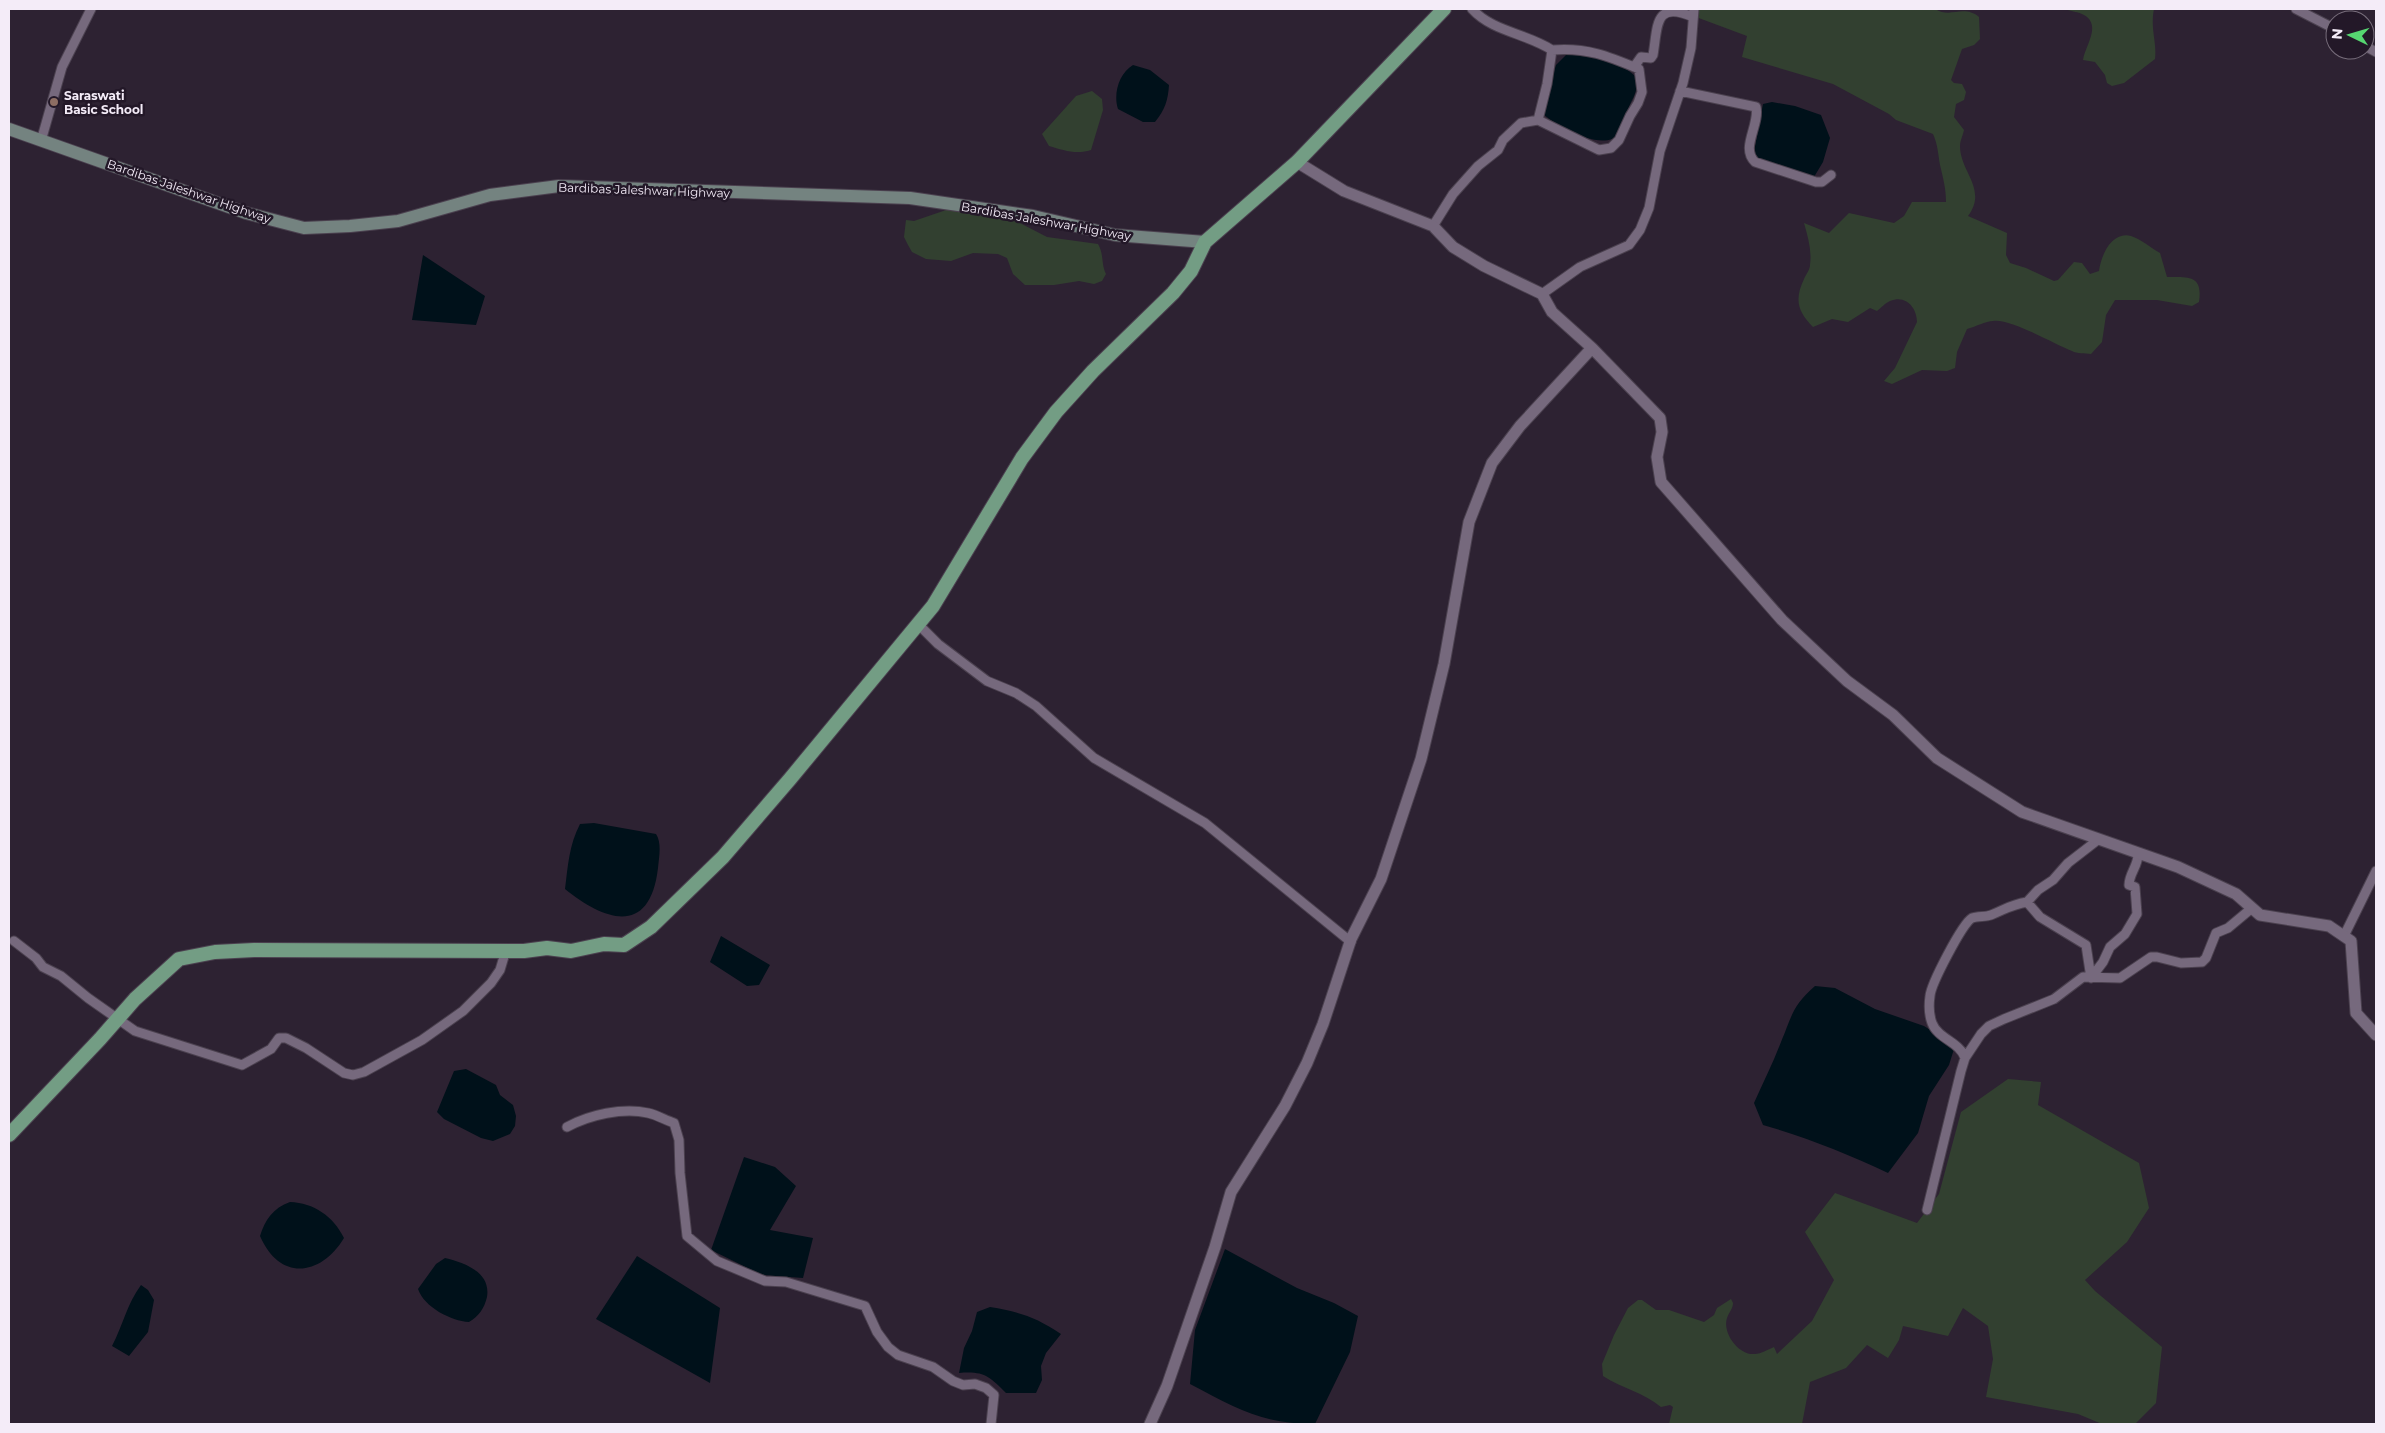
<svg xmlns="http://www.w3.org/2000/svg" width="2385" height="1433" font-family="Montserrat,sans-serif">
<rect width="100%" height="100%" fill="#2d2232"/>
<path fill="#324030" d="M1698 9H1935C1951 19 1963 4 1979 17L1980 39 1974 45 1962 49 1951 80 1954 83 1962 84 1966 92 1964 100 1956 104 1954 117 1964 130C1963 135 1960 141 1960 146 1960 172 1988 189 1968 216L2007 233 2006 255 2010 263 2026 268 2054 281 2058 280 2074 262 2082 263 2090 274 2099 271C2101 255 2112 231 2131 236 2141 239 2151 248 2160 253L2167 277C2189 277 2203 275 2199 302L2192 306 2157 300H2115L2106 315 2102 342 2091 354C2085 353 2077 354 2072 351 2054 344 2010 318 1993 321 1986 321 1975 327 1967 329L1957 352 1955 368 1947 371 1922 370 1892 384 1884 381 1895 368 1917 322C1917 308 1906 294 1890 301 1885 303 1881 308 1877 311L1870 308 1848 322 1832 319 1813 327C1798 312 1794 300 1804 279 1806 274 1810 270 1810 265 1812 251 1808 237 1804 223L1829 233 1849 213 1894 223 1904 216 1912 202H1946C1946 188 1943 178 1940 165 1938 154 1938 145 1933 134L1896 120 1889 114 1833 84 1742 57 1747 36 1696 17Z
M2064 9H2154C2150 29 2157 41 2155 59L2124 83 2112 86 2107 83 2105 75 2095 62 2083 60C2085 46 2102 25 2084 15 2079 12 2070 11 2064 9Z
M1092 91 1102 99 1103 110 1091 150C1076 155 1063 150 1049 146L1042 134 1076 96Z
M949 209 974 215 1010 218 1047 237 1098 244C1104 254 1101 264 1106 274L1102 281 1094 284 1079 281 1054 285H1025L1013 274 1007 258 998 254 973 253 951 261 926 259 912 252 908 245 904 237 906 220 914 221Z
M2008 1079 2041 1082 2038 1105 2139 1163 2149 1208 2127 1242 2085 1280 2095 1291 2162 1347 2156 1403 2135 1424H2102L2078 1414 1986 1397 1993 1359 1988 1326 1963 1308 1948 1336 1903 1326 1899 1340 1888 1358 1867 1345 1846 1368 1810 1382 1802 1424H1669L1673 1407 1670 1405 1661 1407C1643 1392 1623 1389 1603 1376L1602 1364 1614 1335 1628 1308 1638 1300H1642L1656 1310H1669L1704 1322 1714 1315 1717 1308 1731 1299 1733 1303C1733 1309 1729 1312 1727 1318 1722 1333 1739 1356 1755 1354 1761 1354 1769 1349 1774 1347L1777 1354 1812 1321 1834 1280 1805 1232 1835 1193 1917 1223 1939 1194 1961 1112Z"/>
<path fill="#00111a" d="M1570 51C1589 55 1621 62 1635 76 1640 89 1633 97 1628 109 1625 116 1624 128 1619 134 1603 153 1556 126 1542 113L1556 65Z
M1133 65 1150 70 1169 85C1168 100 1165 110 1155 122H1143L1118 109C1113 94 1119 73 1133 65Z
M1772 102 1795 106 1821 115 1830 138 1823 162 1814 177 1753 157 1763 104Z
M423 255 485 296 476 325 412 320Z
M594 823 656 834C662 843 659 857 658 868 650 936 606 922 565 889 568 866 569 845 580 824Z
M721 936 770 965 759 985 747 986 710 962Z
M1815 986 1835 988 1875 1009 1924 1026 1946 1040 1954 1049 1949 1065 1929 1096 1918 1133 1888 1173C1848 1154 1805 1137 1763 1125L1754 1103C1763 1083 1773 1063 1781 1042 1792 1016 1792 1006 1815 986Z
M466 1069 496 1085 500 1095 513 1105 516 1116 515 1126 510 1134 493 1141 481 1138 444 1119 437 1112 454 1071Z
M744 1157 775 1167 796 1186 770 1230 813 1238 803 1278 762 1275 711 1250Z
M290 1202C314 1203 333 1216 344 1238 321 1276 280 1282 260 1236 265 1220 273 1208 290 1202Z
M1225 1249 1297 1288 1334 1303 1358 1316 1350 1352 1315 1424C1261 1424 1236 1408 1190 1384L1195 1330Z
M637 1256 720 1308 710 1383 596 1319Z
M445 1258C465 1263 491 1272 487 1297 484 1309 479 1316 469 1322 451 1321 424 1307 418 1289L436 1264Z
M141 1285 148 1290 154 1300 148 1332 129 1356 112 1346C123 1325 127 1304 141 1285Z
M990 1307C1020 1312 1036 1317 1061 1334L1046 1353 1041 1366 1042 1380 1036 1393H1006C989 1376 984 1371 959 1373L964 1348 972 1331 977 1312Z"/>
<g fill="none" stroke-linecap="round" stroke-linejoin="round">
<defs>
<path id="minor" d="M2296 9 2335 29
M2365 46 2376 52
M1634 67 1641 57 1651 58 1653 55C1658 26 1654 0 1693 17
M1680 91 1756 107C1760 125 1740 148 1755 162L1816 182H1822L1831 175
M1538 120 1599 150 1611 148 1619 140 1630 116 1638 103 1642 92 1639 69C1608 56 1586 47 1552 50
M41 141 62 67 91 9
M1433 226 1453 194 1478 166 1498 150 1503 140 1521 123 1538 120 1547 84 1552 50C1526 33 1493 32 1472 9
M1542 294 1580 267 1629 245 1640 230 1649 208 1660 151 1683 83 1691 48 1694 9
M918 624 938 644 987 681 1016 693 1036 706 1094 758 1205 823 1351 942
M2344 936 2376 871
M14 941 36 958 43 967 61 976 88 998 135 1031 242 1065 271 1049 279 1038H286L306 1048 344 1073 353 1075 364 1072 422 1040 463 1011 491 983 500 970 506 950
M2091 978 2086 945 2040 917 2027 902 2038 890 2053 880 2068 863 2099 839
M2091 978 2103 962 2110 947 2125 934 2137 914 2135 887 2129 885C2129 873 2139 865 2138 853
M1965 1058C1960 1042 1938 1039 1932 1023 1929 1015 1929 1003 1930 996 1931 984 1962 924 1972 918 1978 916 1986 917 1991 915 2006 909 2010 905 2027 902
M567 1127C589 1115 623 1107 648 1113 657 1115 665 1120 674 1123L679 1140 680 1173 687 1236 717 1261 765 1281 786 1282 865 1306 877 1332 888 1347 898 1355 933 1367 953 1381 963 1385 975 1384 986 1388 994 1395 991 1424
M1927 1210 1961 1071 1965 1058 1981 1034 1989 1026 2004 1019 2054 999 2083 977 2120 978 2151 957H2157L2181 963 2202 962 2206 958 2216 933 2228 928 2252 908"/>
<path id="tertiary" d="M1297 162 1344 191 1433 226 1453 247 1484 266 1542 294 1552 312 1592 348 1660 418 1662 432 1657 457 1661 482 1782 620 1847 681 1893 715 1937 758 2022 812 2178 867 2236 894 2260 915 2329 926 2351 941 2356 1013 2376 1035
M1150 1424 1167 1386 1215 1247 1231 1192 1285 1106 1307 1063 1323 1024 1351 939 1381 879 1421 759 1444 664 1469 522 1492 463 1520 426 1592 348"/>
<path id="secondary" d="M9 129 246 213 304 228 350 226 398 221 490 195 559 186 910 198 1033 216 1115 235 1205 242"/>
<path id="primary" d="M9 1135 100 1039 135 999 179 959 215 952 254 950 524 951 547 948 571 951 604 944 624 945 651 927 723 857 790 779 933 606 1022 458 1056 412 1093 371 1173 293 1191 271 1205 242 1297 162 1444 9"/>
</defs>
<use href="#minor" stroke="#4b414f" stroke-width="11"/>
<use href="#tertiary" stroke="#4b414f" stroke-width="13"/>
<use href="#secondary" stroke="#4b414f" stroke-width="14"/>
<use href="#primary" stroke="#4b414f" stroke-width="16"/>
<use href="#minor" stroke="#76697d" stroke-width="9"/>
<use href="#tertiary" stroke="#76697d" stroke-width="11"/>
<use href="#secondary" stroke="#748380" stroke-width="12"/>
<use href="#primary" stroke="#739d84" stroke-width="14"/>
</g>
<circle fill="#8d6e63" stroke="#231828" stroke-width="2" cx="54" cy="102" r="5"/>
<g text-anchor="middle" dominant-baseline="central" stroke-width="5" stroke-linejoin="round" paint-order="stroke">
<g font-size="12" font-weight="bold" fill="#f4ecf8" stroke="#231828" text-anchor="start">
<text x="64" y="95">Saraswati<tspan x="64" dy="14">Basic School</tspan></text>
</g>
<g font-size="12" fill="#f4ecf8" stroke="#231828">
<text transform="translate(644 190) rotate(2)">Bardibas Jaleshwar Highway</text>
<text transform="translate(189 191) rotate(19)">Bardibas Jaleshwar Highway</text>
<text transform="translate(1046 221) rotate(10)">Bardibas Jaleshwar Highway</text>
</g>
</g>
<rect width="2385" height="1433" fill="none" stroke="#f4ecf8" stroke-width="20"/>
<g transform="translate(2350 35) rotate(275)"><circle r="24" fill="#231828" stroke="#776d7b"/>
<path d="M0-4L9 19L0 12L-9 19Z" fill="#56d671"/>
<text y="-8" font-size="14" font-weight="bold" text-anchor="middle" fill="#f4ecf8">N</text>
</g>
</svg>
